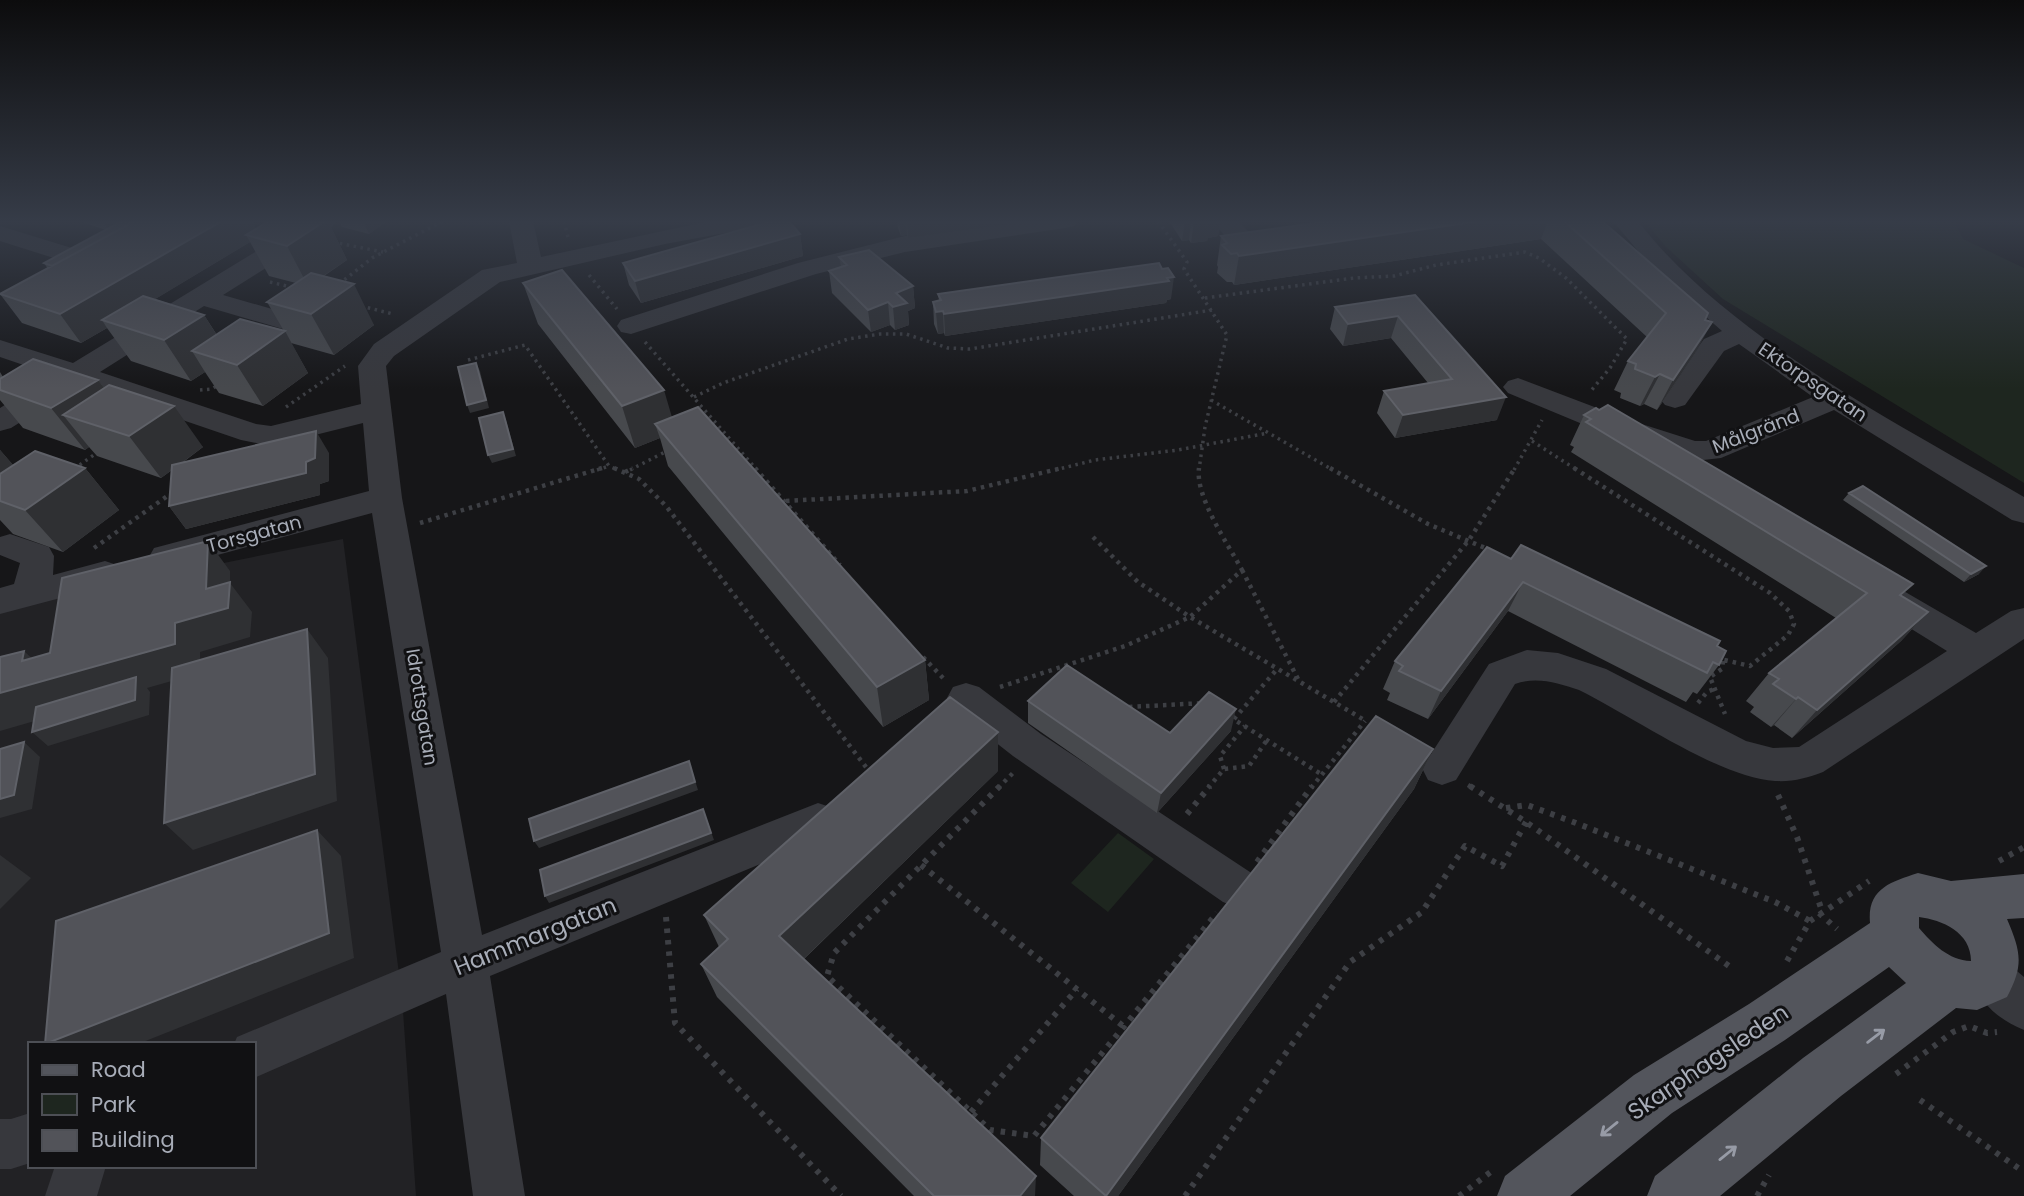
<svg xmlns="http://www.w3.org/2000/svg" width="2024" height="1196" font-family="Poppins,sans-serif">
<rect width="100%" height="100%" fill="#161618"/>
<path fill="#222225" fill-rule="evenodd" d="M343 539 402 997 416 1196H0V612L49 598ZM30 1044H254V1166H30Z"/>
<path fill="#1e261f" d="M1645 221H1954L1963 239 2024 268V483L1723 299 1665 246Z
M1118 833 1154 859 1108 912 1071 883Z"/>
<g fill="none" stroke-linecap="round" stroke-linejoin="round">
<path stroke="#3d3f44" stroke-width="3.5" stroke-dasharray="2.5 4.5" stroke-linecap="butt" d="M564 221 568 237
M1158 221 1187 262 1184 269 1227 335 1205 427 1199 470
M1657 223 1695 221
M333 242 383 252
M589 275 617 309
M270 282 295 288
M339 284 372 258 443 221
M1205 298 1354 278 1394 276 1436 265 1525 252 1539 258 1566 278 1627 339 1610 368 1590 392
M361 306 393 314
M645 342 757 470
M468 360 525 345 609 466 618 470
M200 390 212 389 218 385
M694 397 723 383 848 339 880 334H906L948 348 970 349 1212 310
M1211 400 1333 470
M286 407 345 366
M1532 441 1577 470
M74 469 98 452
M597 470 609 466
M630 470 667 451
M1055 470 1095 460 1178 450 1268 433
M1514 470 1542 420"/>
<path stroke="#3d3f44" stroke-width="4.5" stroke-dasharray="3.5 5" stroke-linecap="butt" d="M614 468 639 479 666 506 872 775
M755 468 840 565
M1330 468 1428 524 1490 550
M1574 468 1770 593 1789 611 1794 624 1788 635 1750 666 1716 658
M625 472 633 468
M786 501 967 491 1062 468
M420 523 602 468
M1093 537 1138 582 1190 617 1242 570C1228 544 1195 497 1199 468
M94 548 173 492
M1242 570 1299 681
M923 657 944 679
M1723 661 1722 669 1710 677 1725 714
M1000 687 1125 646 1190 617 1366 721
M1334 702 1469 540 1515 468
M1698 703 1707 692 1714 689
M1129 707 1204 703
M1230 717 1321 774
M1234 719 1278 668
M1224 769 1220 756 1245 726
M1468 785 1473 788
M998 788 1015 771
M1208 788 1224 769 1249 766 1267 740
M1311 788 1365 721"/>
<path stroke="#3d3f44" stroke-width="6" stroke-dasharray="4.5 7" stroke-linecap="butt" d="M1000 786 834 953 827 976 990 1130 1034 1136 1217 913
M1470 786 1526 822 1729 966
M1778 795 1797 837 1822 911
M1506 808 1527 805 1576 823 1775 902 1810 921
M1187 814 1210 786
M1999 861 2024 847
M1257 862 1312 786
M921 865 1123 1026
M1819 913 1837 929
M666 917 675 1023 841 1196
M1787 961 1810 921 1869 881
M1896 1074 1953 1032 1969 1026 1987 1033 1997 1032
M1920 1100 2024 1172
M971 1112 1077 989
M1185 1196 1350 962 1422 912 1465 846 1502 866 1526 822
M1459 1196 1492 1171
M1757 1196 1769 1175"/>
<path fill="#37383d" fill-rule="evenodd" d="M306 221H336L333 226 223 295 293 315 297 321 293 327 283 329 204 306 100 372 256 424 271 426 361 404 358 366 374 344 482 270 517 263 509 221H533L541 257 710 221H764L761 226 752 228 665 244 500 282 394 356 386 366 402 498 482 935 818 803 833 808 839 821 833 834 490 976 525 1196H473L446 994 254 1078V1044H234L237 1037 441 952 372 513 166 569 154 566 149 557 154 548 369 491 363 423 271 446 241 440 80 385 11 428 0 431V408L53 375 0 357V340L73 363Z
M1012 221H1077L1074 226 1065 228 905 252 816 274 631 334 621 332 617 326 621 320 798 263 905 236Z
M1213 221H1238L1251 234 1265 241 1289 244 1293 249 1289 254C1257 262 1231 247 1213 221Z
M1613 221H1638C1727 337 1899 424 2024 497V523L2012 520 1834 410 1721 458 1694 461 1604 433 1508 393 1503 387 1508 381 1518 378 1626 419 1695 441H1706L1813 397 1739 344 1724 351 1685 405 1675 408 1665 405 1660 399 1704 339 1722 331 1658 275Z
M0 226 88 253 92 258 88 263 79 266 0 241Z
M10 534 49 547 54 556 53 575 105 561 117 565 122 574 117 583 0 614V588L14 584 20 563 0 555V537Z
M1883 582 1895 586 1976 633 2011 611 2024 608V639L1823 772C1807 778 1793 782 1775 781 1720 778 1632 716 1579 690 1558 683 1537 676 1515 684L1456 780 1442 785 1428 780 1422 768 1489 664 1527 650 1558 653 1606 669 1746 741 1773 748 1799 747 1947 651 1871 604 1866 595 1871 586Z
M966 683 979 687 1041 734 1253 874 1260 888 1253 902 1238 908 1223 902 1013 756 953 709 947 698 953 687Z
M1995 960 2011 966 2024 977V1030C2001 1021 1982 1005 1972 982L1979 966Z
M30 1113V1163L11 1169H0V1119H11Z
M55 1166H106L97 1196H45Z"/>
<path fill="#53555c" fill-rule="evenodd" d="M1918 873 1951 881 2024 874V918L2007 919C2021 952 2024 965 2007 997L1977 1010 1956 1008 1841 1096 1720 1196H1647L1655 1176 1803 1058 1906 983 1889 967 1785 1040 1672 1113 1570 1196H1497L1505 1176 1634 1075 1749 1004 1870 923C1867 889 1890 882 1918 873ZM1919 917C1942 920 1971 932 1971 961 1948 960 1933 944 1919 928Z"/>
</g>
<path fill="#47494d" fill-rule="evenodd" d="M79 221H252L256 229 269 221H328L347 260 324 276 374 325 334 355 291 343 308 373 263 406 219 393 205 372 191 381 131 361 107 328 81 343 22 323 0 294 48 269 44 263 106 230ZM250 242 269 276 296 283 267 302 284 331 217 335 204 315 155 299Z
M339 221H387L369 234 342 227Z
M897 221H1035L908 238 907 235 901 236 898 228Z
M1169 221H1220L1218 236 1208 238 1207 241 1191 243 1189 240 1182 241Z
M1329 221H1602L1705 320 1696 352 1657 410 1644 404 1640 406 1620 398 1621 393 1614 390 1628 361 1647 337 1541 239 1234 285 1232 282H1227L1217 273 1218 267 1217 265 1221 236Z
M800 234 803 256 641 303 629 285 623 263Z
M839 257 913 286 915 308 908 311 909 325 895 330 890 325 871 332 832 293 829 271 841 267Z
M523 283 672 417 925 660 929 700 883 727 668 466 660 438 635 448 538 324Z
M938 294 1171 299 1167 300 1166 303 945 336 944 333 938 334 934 324 933 302 939 301Z
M1415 295 1497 420 1395 438 1377 413 1384 391 1428 383 1391 338 1343 346 1330 329 1335 307Z
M0 372 3 377 98 380 104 388 203 447 182 463 329 453V481L320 484V495L186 529 169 506 172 470 161 478 97 456 89 447 85 450 23 428 0 400Z
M1584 415 1902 597 1928 612 1901 641 1792 738 1774 725 1771 727 1750 712 1754 707 1746 701 1769 673 1836 618 1571 452 1574 447 1570 445Z
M0 450 13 465 85 468 119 510 63 552 13 534 0 520Z
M1849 493 1979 574 1964 582 1843 500Z
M1511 559 1717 646 1719 665 1697 694 1693 692 1686 702 1508 611 1428 719 1387 700 1390 693 1383 689 1395 661Z
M1028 701 1170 733 1231 731 1157 813 1028 723Z
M1433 749 1414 789 1118 1196H1074L1040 1165 1041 1138Z
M998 771 804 959 1035 1196H914L717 997 701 964 719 947 704 915Z"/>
<path fill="#2f3033" d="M103 221H127L109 231Z
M222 221H252L260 236 246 235 250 242 114 324 102 320 107 328 81 343 60 314Z
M325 221H328L347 260 308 286 287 246Z
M363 221H387L369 234Z
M899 221H906L907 235 901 236Z
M907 221H1035L908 238Z
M1185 221H1191L1189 240 1182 241Z
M1220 221 1218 236 1208 238 1207 241 1191 243 1194 222Z
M1480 221H1548L1541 239 1234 285 1239 256Z
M800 234 803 256 641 303 635 281Z
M1174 277 1171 299 1167 300 1166 303 945 336 944 314Z
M354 284 374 325 334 355 311 314Z
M913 286 915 308 908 311 909 325 895 330 893 307 896 293Z
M888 302 890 325 871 332 868 310Z
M943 311 944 333 938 334 936 312Z
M204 315 230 356 192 351 205 372 191 381 164 340Z
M1398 316 1391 338 1343 346 1348 324Z
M1712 322 1696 352 1657 410 1673 380Z
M285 331 308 373 263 406 237 365Z
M476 363 480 371 489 408 470 413 467 405Z
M1660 374 1644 404 1640 406 1655 377Z
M98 380 129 421 63 415 89 447 85 450 51 408Z
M664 390 676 431 655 424 660 438 635 448 622 406Z
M1506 397 1497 420 1395 438 1403 415Z
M174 406 203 447 161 478 129 436Z
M503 412 506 420 516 456 492 463 488 455Z
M316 431 329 453V481L320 484V495L186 529 169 506 306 462Z
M0 450 20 473 0 487Z
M85 468 119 510 63 552 25 510Z
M208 541 230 571V583L252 612 250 637 200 652V673L147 688 150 692 149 715 48 746 32 732 135 692 0 731V693L22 661 24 651 53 678 175 623 206 589Z
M1986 566 1979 574 1964 582 1971 574Z
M1523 582 1508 611 1428 719 1441 691Z
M1928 612 1901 641 1792 738 1817 710Z
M307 629 328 658 337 801 193 850 164 823Z
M925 660 929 700 883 727 877 687Z
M1798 697 1774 725 1771 727 1796 699Z
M1236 709 1231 731 1157 813 1161 793Z
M998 732V771L791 971 779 936Z
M24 742 40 757 32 809 0 818V799Z
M1433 749 1414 789 1118 1196H1106Z
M689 761 698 790 539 848 534 841Z
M703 809 714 840 549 903 545 896Z
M317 830 341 856 354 958 138 1044H45Z
M0 855 31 878 0 909Z
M1036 1176 1035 1196H1020Z"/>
<path fill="#525359" stroke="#5f6168" stroke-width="2" d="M122 221H135L52 266 44 263Z
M135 221H222L60 314 0 294Z
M269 221H325L287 246 246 235Z
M772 221H789L800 234 635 281 623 263Z
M1329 221H1480L1239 256 1237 253 1231 254 1222 245 1227 243 1221 236Z
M1564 221H1602L1708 313 1705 320 1712 322 1673 380 1660 374 1655 377 1635 369 1636 364 1628 361 1666 313Z
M869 250 913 286 896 293 907 303 893 307 888 302 868 310 829 271 847 265 839 257Z
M1159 263 1162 269 1168 268 1174 277 1167 278 1169 281 944 314 943 311 936 312 933 302 941 300 938 294Z
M562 270 664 390 622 406 523 283Z
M311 273 354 284 311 314 267 302Z
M1415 295 1506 397 1403 415 1384 391 1452 379 1398 316 1348 324 1335 307Z
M143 296 204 315 164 340 102 320Z
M240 319 285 331 237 365 192 351Z
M33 359 98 380 51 408 0 390V379Z
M476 363 486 400 467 405 458 367Z
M109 385 174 406 129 436 63 415Z
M1608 405 1913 584 1900 595 1928 612 1817 710 1798 697 1796 699 1773 684 1779 679 1769 673 1867 593 1586 422 1591 419 1584 415 1596 408 1599 410Z
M698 407 925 660 877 687 655 424Z
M503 412 513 449 488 455 479 418Z
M316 431 315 458 306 462V473L169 506 172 465Z
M35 451 85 468 25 510 0 501V474Z
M1863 486 1986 566 1971 574 1849 493Z
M208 541 206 589 230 582 228 608 175 623V644L0 693V657L24 651 22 661 50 653 62 578Z
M1521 545 1720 641 1717 646 1726 651 1719 665 1713 662 1707 673 1523 582 1441 691 1399 671 1403 666 1395 661 1487 547 1511 559Z
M307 629 315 774 164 823 172 668Z
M1067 665 1170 733 1209 692 1236 709 1161 793 1028 701Z
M136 677 135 700 32 732 36 707Z
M950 697 998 732 779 936 1036 1176 1020 1196H934L701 964 728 939 704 915Z
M1376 716 1433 749 1106 1196 1041 1138Z
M24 742 14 795 0 799V749Z
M689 761 695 782 534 841 529 819Z
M703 809 711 833 545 896 540 870Z
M317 830 329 933 45 1044 56 921Z"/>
<defs><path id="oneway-shaft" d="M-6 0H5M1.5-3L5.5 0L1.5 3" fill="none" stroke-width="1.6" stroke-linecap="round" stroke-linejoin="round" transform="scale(1.75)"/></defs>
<g stroke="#979ba6">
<use href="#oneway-shaft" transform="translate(1876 1036) rotate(-37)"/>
<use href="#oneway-shaft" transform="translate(1609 1129) rotate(141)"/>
<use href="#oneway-shaft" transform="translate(1728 1153) rotate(-39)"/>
</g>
<linearGradient id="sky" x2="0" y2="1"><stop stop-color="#0c0c0d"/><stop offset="0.57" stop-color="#363c48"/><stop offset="1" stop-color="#363c48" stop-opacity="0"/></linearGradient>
<rect width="2024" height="389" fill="url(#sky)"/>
<g text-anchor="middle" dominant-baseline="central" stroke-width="6" stroke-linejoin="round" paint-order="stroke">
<g font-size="19" fill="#a8adb8" stroke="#111113">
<text transform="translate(1813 382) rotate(34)">Ektorpsgatan</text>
<text transform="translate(1756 431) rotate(-21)">Målgränd</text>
<text transform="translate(254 534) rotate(-15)">Torsgatan</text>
<text transform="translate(422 707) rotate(81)">Idrottsgatan</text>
</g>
<g font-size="23" fill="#a8adb8" stroke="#111113">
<text transform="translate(535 936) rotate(-22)">Hammargatan</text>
<text transform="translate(1708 1062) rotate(-34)">Skarphagsleden</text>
</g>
</g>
<rect x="28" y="1042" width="228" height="126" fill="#111113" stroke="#4d4f55" stroke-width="2"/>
<rect x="42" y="1065" width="35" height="10" fill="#53555c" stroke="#4d4f55" stroke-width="2"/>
<text x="91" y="1077" font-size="21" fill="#a8adb8">Road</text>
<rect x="42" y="1094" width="35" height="21" fill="#1e261f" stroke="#4d4f55" stroke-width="2"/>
<text x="91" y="1112" font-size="21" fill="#a8adb8">Park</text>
<rect x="42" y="1130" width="35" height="21" fill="#525359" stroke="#4d4f55" stroke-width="2"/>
<text x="91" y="1147" font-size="21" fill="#a8adb8">Building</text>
</svg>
